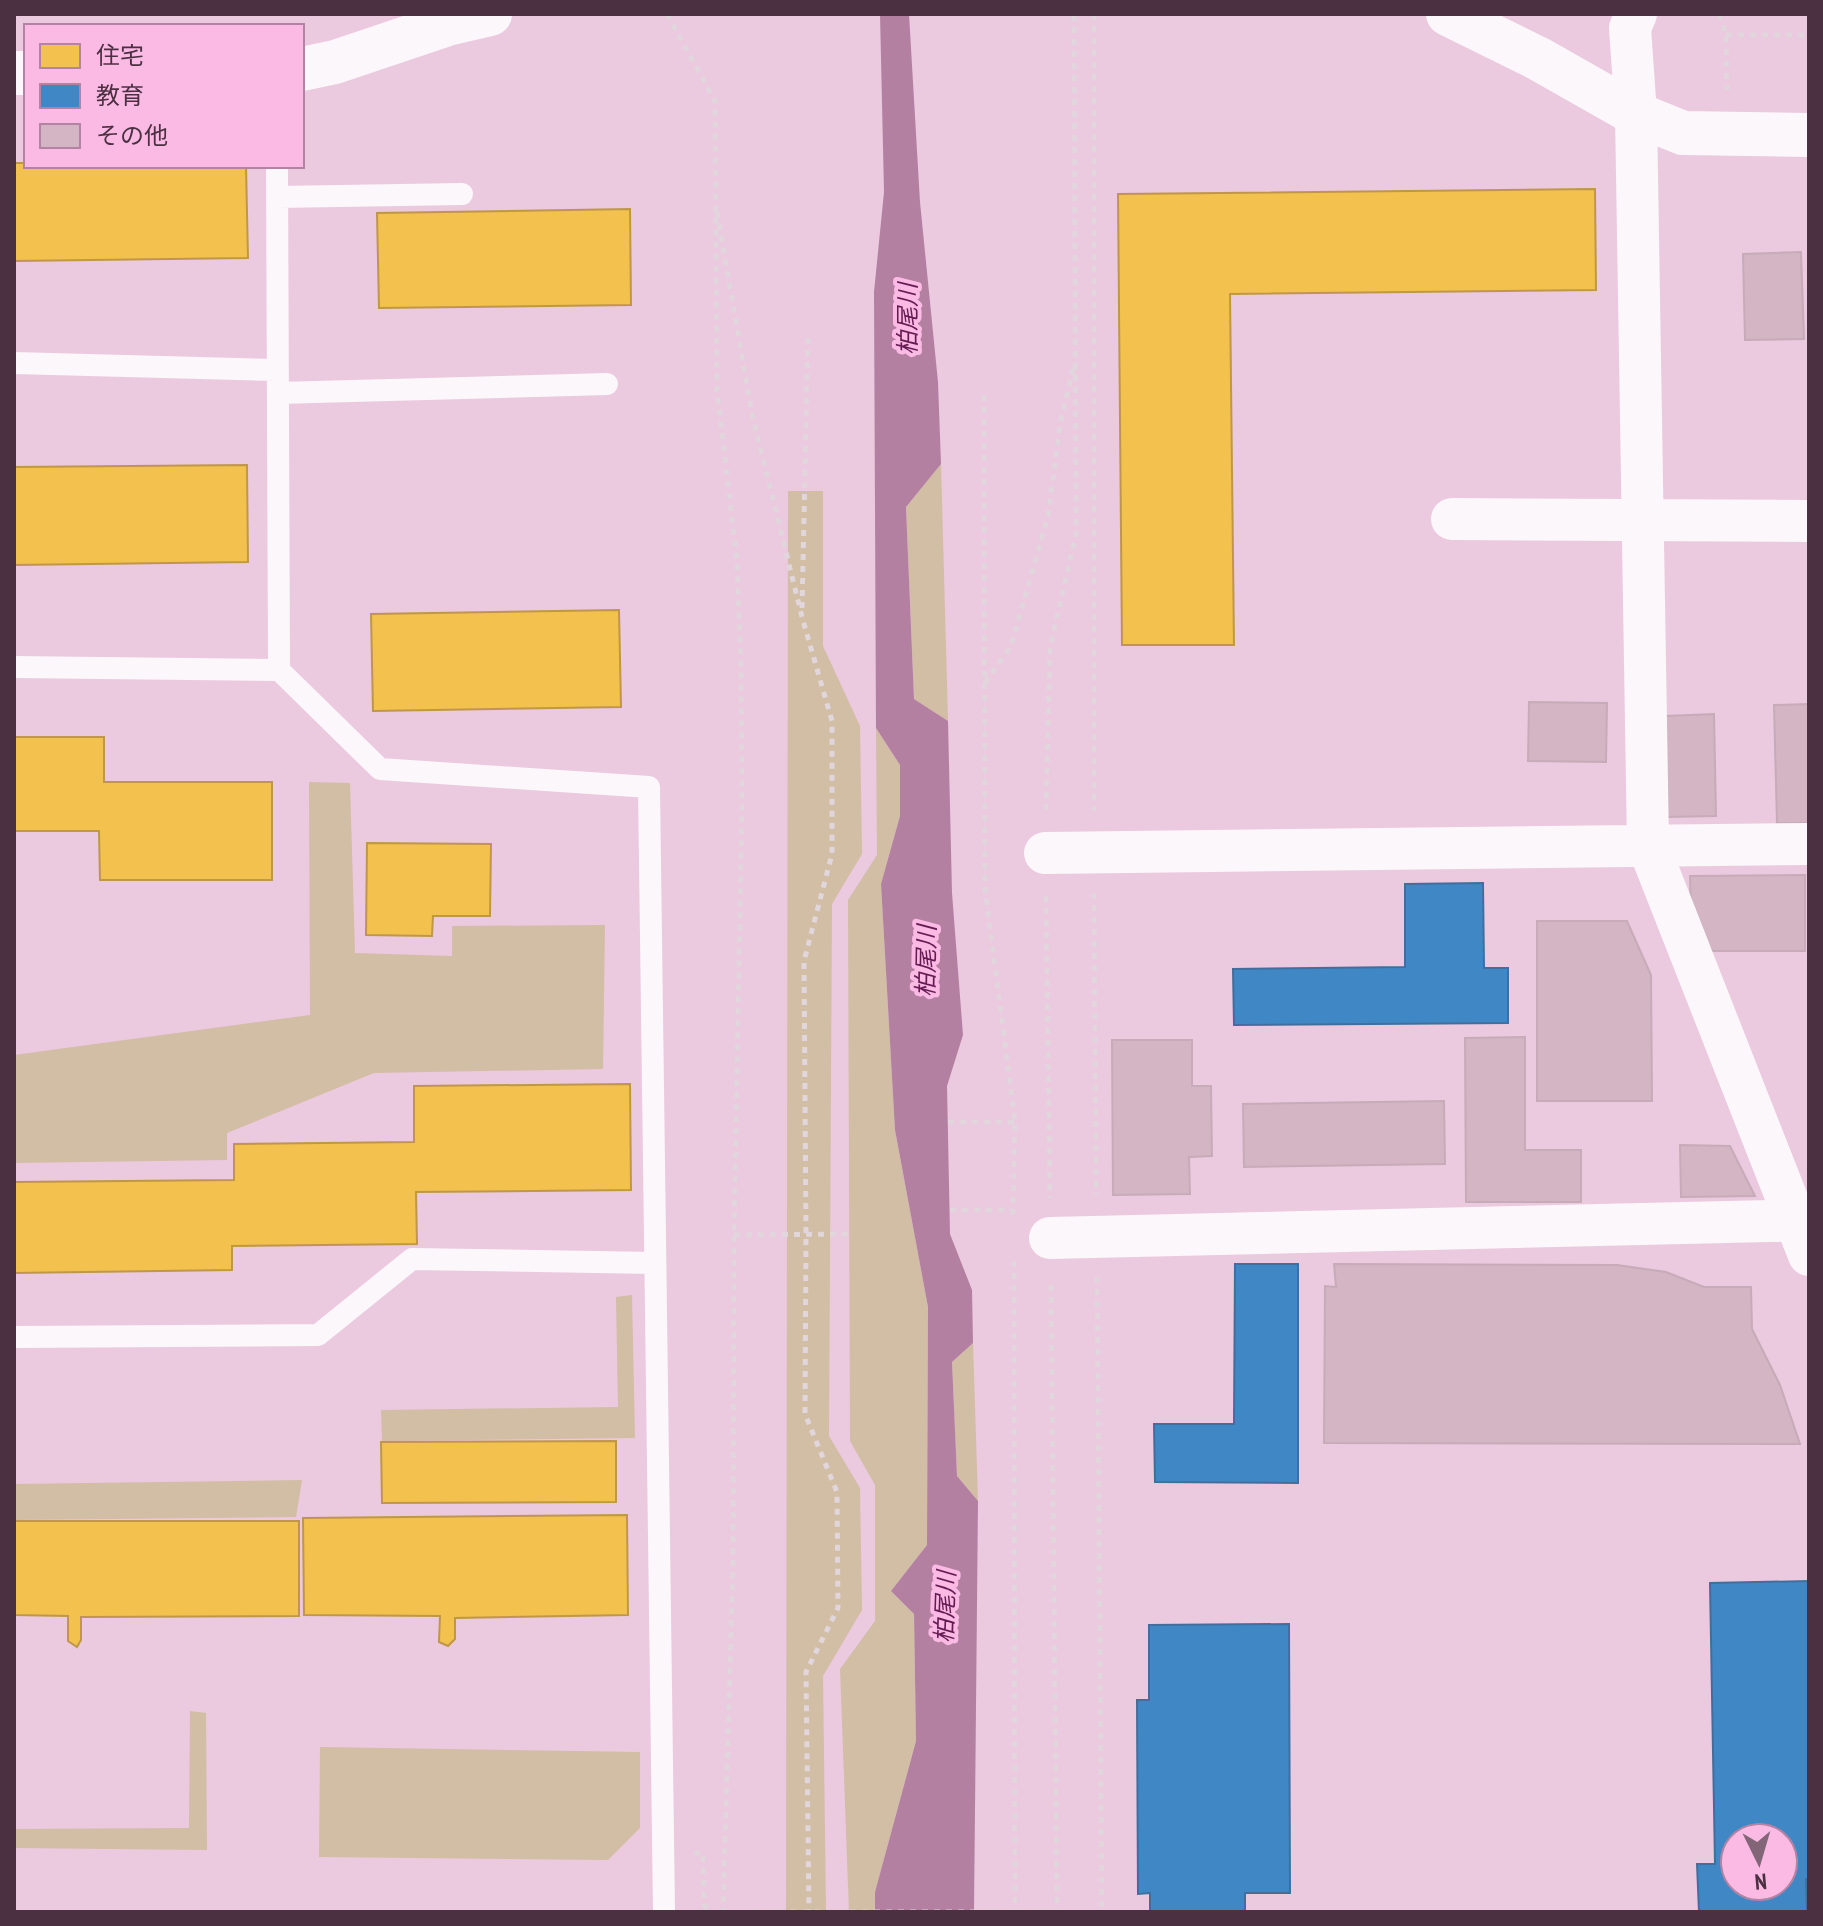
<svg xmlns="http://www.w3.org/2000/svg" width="1823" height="1926" font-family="'PT Sans Narrow','Noto Sans JP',sans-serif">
<rect width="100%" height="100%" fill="#ebc9df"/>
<path fill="#d2bda5" d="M941 464 948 721 914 699 906 507Z
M788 491H823V646L860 726 862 854 832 904 829 1436 860 1488 862 1610 823 1676 826 1912H786Z
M876 728 900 765V816L881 884 895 1130 928 1307 927 1545 891 1591 914 1614 916 1741 875 1892V1912H849L840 1669 875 1621V1485L850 1441 848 900 877 855Z
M309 782 350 783 355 953 452 956V926L605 925 603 1069 374 1073 227 1133V1160L14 1163V1055L310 1015Z
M632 1295 635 1438 382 1441 381 1410 618 1407 616 1297Z
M973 1343 978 1501 957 1476 952 1362Z
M302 1480 296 1517 14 1520V1484Z
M190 1711 206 1713 207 1850 14 1848V1829L189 1828Z
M320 1747 640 1752V1828L608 1860 319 1857Z"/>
<path fill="#b380a2" d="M880 14H909L920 202 938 382 941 464 906 507 914 699 948 721 952 893 963 1035 947 1086 950 1234 972 1290 973 1343 952 1362 957 1476 978 1501 974 1912H875V1892L916 1741 914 1614 891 1591 927 1545 928 1307 895 1130 881 884 900 816V765L876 728 874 292 884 192Z"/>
<path fill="#f2c14e" stroke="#c0964a" stroke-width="2" d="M14 163H26V166H246L248 258 14 261Z
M1595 189 1596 290 1230 294 1234 645H1122L1118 194Z
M630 209 631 305 379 308 377 213Z
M247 465 248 562 14 565V467Z
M619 610 621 707 373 711 371 614Z
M14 737H104V782H272V880H100L99 831H14Z
M367 843 491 844 490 916H433L432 936 366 935Z
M630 1084 631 1190 416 1192 417 1244 232 1246V1270L14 1273V1182L234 1180V1144L414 1142V1086Z
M616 1441V1502L382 1503 381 1442Z
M627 1515 628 1615 455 1618V1639L448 1646 439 1642 440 1616 304 1615 303 1518Z
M14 1521H299V1616L81 1617V1640L77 1647 68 1641V1616L14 1615Z"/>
<path fill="#3f88c5" stroke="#426e9d" stroke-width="2" fill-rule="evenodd" d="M1483 883 1484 968H1508V1023L1234 1025 1233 969 1405 967V884Z
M1235 1264H1298V1483L1155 1482 1154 1424H1234Z
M1809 1581V1879H1806L1807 1912H1699L1697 1864H1715L1710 1583ZM1735 1838H1783V1886H1735Z
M1289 1624 1290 1893H1245V1912H1150V1893L1138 1894 1137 1700H1149V1625Z"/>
<path fill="#d3b5c3" stroke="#c7abb8" stroke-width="2" d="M1801 252 1804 339 1745 340 1743 254Z
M1529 702 1607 703 1606 762 1528 761Z
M1809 704V823H1777L1774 705Z
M1714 714 1716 816 1667 817 1665 716Z
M1805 875V951H1712L1691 916 1690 876Z
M1537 921H1627L1651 975 1652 1101H1537Z
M1525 1037V1150H1581V1202H1466L1465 1038Z
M1112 1040H1192V1086H1211L1212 1156 1189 1157 1190 1194 1113 1195Z
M1444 1101 1445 1164 1244 1167 1243 1104Z
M1680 1145 1730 1146 1755 1196 1681 1197Z
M1334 1264 1617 1265 1666 1272 1704 1287H1751L1752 1329 1780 1385 1800 1444 1324 1443 1325 1286 1336 1287Z"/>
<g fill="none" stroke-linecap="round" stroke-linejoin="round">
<path stroke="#e0d6dc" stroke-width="5" stroke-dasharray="6 6" stroke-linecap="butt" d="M667 14 715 101 717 391 737 560 741 668 742 801 734 1235 733 1563 723 1912
M1094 14V811
M1719 14 1726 35 1727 90
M1726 35H1809
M717 212 752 414 802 617 832 721V854L804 961 806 1234 805 1414 837 1492 838 1608 806 1672 809 1912
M984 395 985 889 1015 1122 1013 1215
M802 608 808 334
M985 683 1011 646 1048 516 1061 419 1074 365
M1046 810 1050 647 1076 534 1074 14
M1094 893 1096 1195
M1046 896 1050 1198
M948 1122H1015
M950 1210H1012
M734 1235 849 1234
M1014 1261 1015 1912
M1097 1277 1102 1912
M694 1853H703L704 1905 712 1912
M754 1912H1057L1051 1280"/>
<path stroke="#fcf7fa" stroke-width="22" d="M277 166 279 670 380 769 649 787 664 1912
M277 197 462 194
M14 363 277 370
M278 393 607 384
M14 667 279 670
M14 1337 318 1335 412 1259 654 1263"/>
<path stroke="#fcf7fa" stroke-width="42" d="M1636 14 1630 28 1636 114 1648 845 1809 1255
M1452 519 1809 521
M1045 853 1809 844
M1050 1238 1809 1220"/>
<path stroke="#fcf7fa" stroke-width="44" d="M1448 14 1539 59 1636 114 1683 133 1809 135
M302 69 335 62 451 23 490 14
M14 73H26"/>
</g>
<g text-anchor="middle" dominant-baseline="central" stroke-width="8" stroke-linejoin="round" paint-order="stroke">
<g font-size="24" font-style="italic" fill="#661c53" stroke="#fabae4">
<text transform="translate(907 319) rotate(-90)">柏尾川</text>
<text transform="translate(926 961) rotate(-89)">柏尾川</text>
<text transform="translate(945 1607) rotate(-88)">柏尾川</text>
</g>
</g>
<rect width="1823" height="1926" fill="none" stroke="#4a3041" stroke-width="32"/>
<rect x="24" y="24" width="280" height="144" fill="#fabae4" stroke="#b483a3" stroke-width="2"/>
<rect x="40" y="44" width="40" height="24" fill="#f2c14e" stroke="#b483a3" stroke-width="2"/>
<text x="96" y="64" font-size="24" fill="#4a3041">住宅</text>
<rect x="40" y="84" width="40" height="24" fill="#3f88c5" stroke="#b483a3" stroke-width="2"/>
<text x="96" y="104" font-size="24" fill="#4a3041">教育</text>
<rect x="40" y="124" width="40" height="24" fill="#d3b5c3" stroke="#b483a3" stroke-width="2"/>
<text x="96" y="144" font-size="24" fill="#4a3041">その他</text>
<g transform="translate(1759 1862) rotate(175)"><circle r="38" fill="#fabae4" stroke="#b483a3" stroke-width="2"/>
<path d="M0-6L14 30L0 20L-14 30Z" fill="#826678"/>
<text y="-12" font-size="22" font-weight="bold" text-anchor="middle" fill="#4a3041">N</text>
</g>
</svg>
